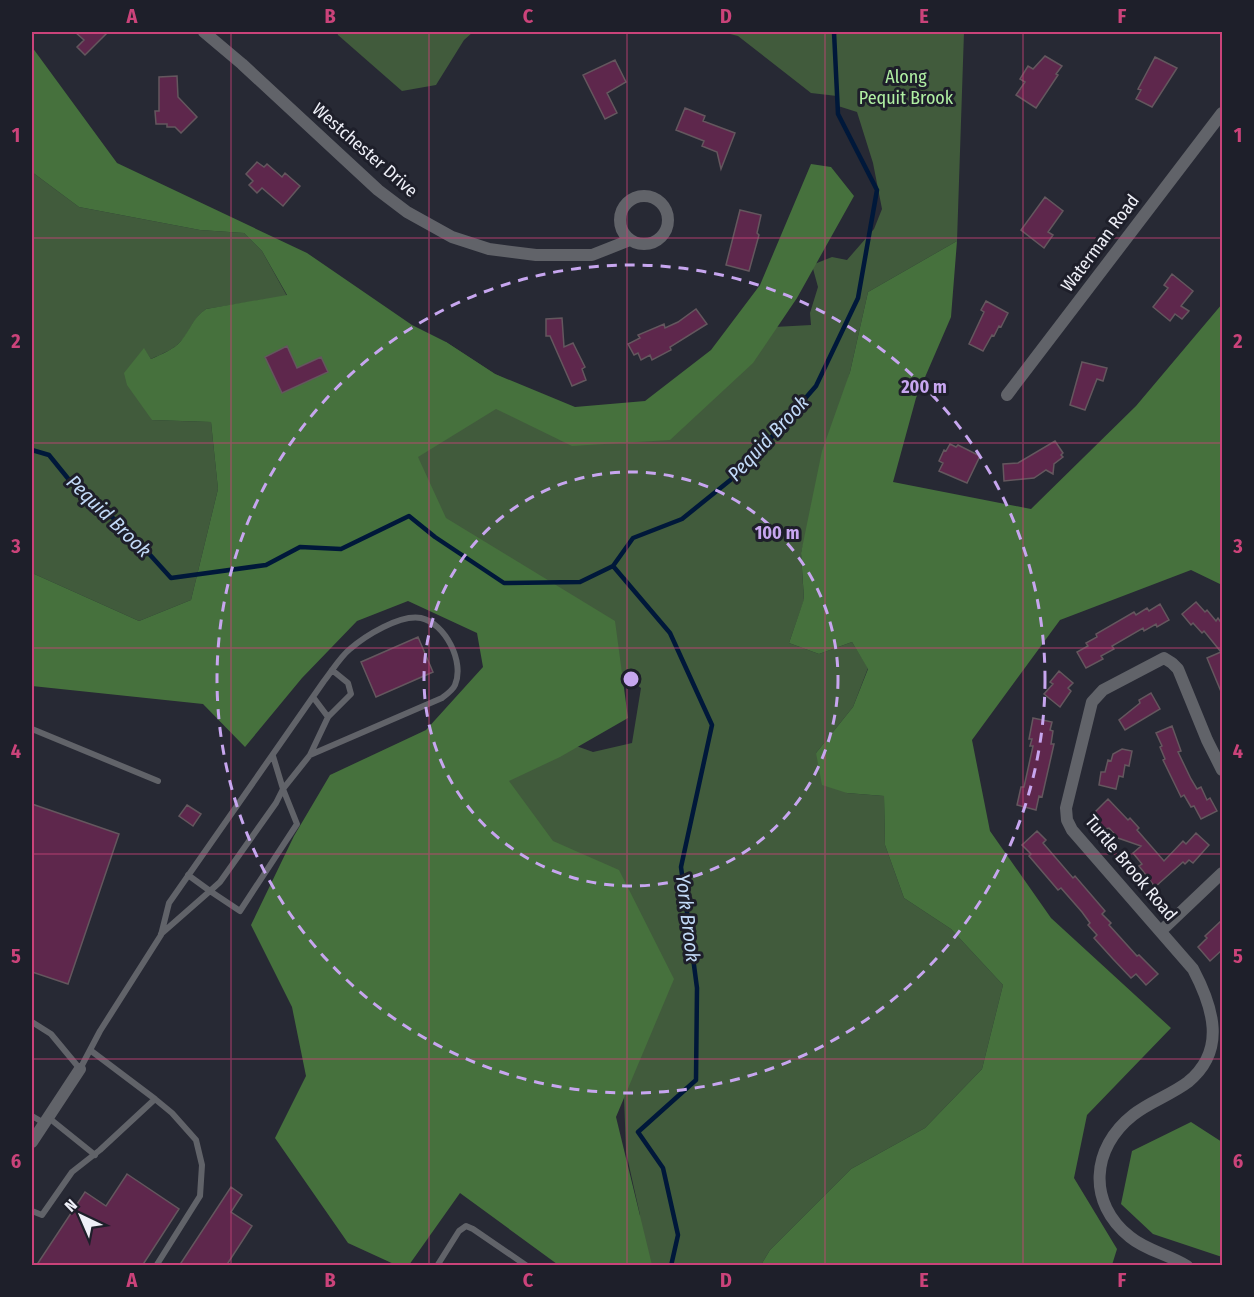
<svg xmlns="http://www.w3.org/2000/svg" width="1254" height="1297" font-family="'Fira Sans Condensed',sans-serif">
<rect width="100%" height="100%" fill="#272934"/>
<path fill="#415b3c" d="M337 32H473L464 40 436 85 402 91 338 35Z
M722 32H964L957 241 868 292 850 372 801 553 804 600 789 643 819 654 852 642 868 668 853 707 816 753 847 793 884 796 885 845 904 898 951 929 1003 985 982 1069 925 1128 851 1169 770 1250 761 1265H634L640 1215 626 1152 623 1068 479 850 529 729 593 752 632 743 641 688 578 643 353 471 429 343 446 342 495 374 628 438 774 327 811 325 810 313 818 287 812 265 832 257 847 260 874 229 882 209 873 163 857 112 838 106 837 96 811 93 738 36Z
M32 172 79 207 200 230 244 233 262 251 287 296 206 309C193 319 192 327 183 339 175 349 162 354 151 359L144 349 152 420 211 422 218 489 191 600 139 621 32 573Z"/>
<path fill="#46713d" d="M32 47 117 163 307 253 412 325 446 342 495 374 575 407 645 401 711 350 760 285 811 164 831 167 854 196 797 298 753 363 670 440 572 446 496 409 418 457 446 518 615 621 628 718 560 757 509 781 553 841 619 870 674 979 616 1117 652 1265H556L557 1264 460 1193 409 1265H396L348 1243 275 1138 306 1076 292 1007 251 925 294 836 330 775 426 730 483 667 477 633 408 601 357 621 302 678 245 747 203 704 32 686V573L139 621 191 600 218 489 211 422 152 420 127 385 124 373 144 348 151 359C162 354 173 350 181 341 191 329 192 319 206 309L287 295 262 251 244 233 200 230 79 207 32 172Z
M957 241 951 317 916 398 893 482 1031 509 1136 406 1222 304V585L1191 570 1060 620 972 740 990 831 1051 918 1171 1028 1087 1115 1074 1178 1117 1249 1112 1265H761L770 1250 851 1169 925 1128 982 1069 1003 985 951 929 904 898 885 845 884 796 847 793 822 785 816 753 853 707 868 669 852 642 819 654 789 643 804 599 801 553 822 451 850 372 868 292Z
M1191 1122 1222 1142V1257L1153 1234 1121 1204 1132 1151Z"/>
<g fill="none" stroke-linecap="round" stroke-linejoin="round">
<path stroke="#00183a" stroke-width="4.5" d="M32 450 49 455 83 497 123 525 171 578 266 565 300 547 341 549 409 516 435 537 504 583 580 582 613 566 633 538 682 519 744 469 816 386 858 298 877 190 838 114 834 32
M613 566 670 633 712 725 681 867 697 988 696 1080 638 1132 663 1168 678 1235 671 1266"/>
</g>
<path fill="#5e274c" stroke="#64575e" stroke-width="1.5" d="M75 32H108L85 55 77 47 84 40Z
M1045 56 1062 66 1056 74 1058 75 1036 108 1016 95 1025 82 1020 79 1028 66 1033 69Z
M1155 57 1177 68 1152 107 1136 99 1141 90 1138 89Z
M615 60 626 82 607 93 617 113 605 119 583 75Z
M177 76 178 97 197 117 181 133 175 127H167V124H156L155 111H159V77Z
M685 108 705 116 703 121 735 133 721 169 717 152 702 146 704 141 676 130Z
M257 162 264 167 267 164 282 177 285 173 300 186 283 206 262 188 257 193 249 185 253 181 246 174Z
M1045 197 1063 211 1048 232 1053 235 1044 248 1021 230Z
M740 210 761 215 757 233 759 235 749 271 726 265Z
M1172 274 1193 291 1181 306 1189 311 1182 319 1175 314 1170 321 1153 307 1168 288 1164 285Z
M986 301 1008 313 1001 327 999 326 994 336 992 335 983 351 969 344 984 312 981 310Z
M696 309 707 324 670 347 671 350 652 360 650 355 641 360 638 353 634 355 628 344 640 338 638 335 664 324 665 328 678 322Z
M562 318 564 347 573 343 585 367 582 369 586 380 572 386 550 336H546V319Z
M287 346 297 368 321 357 328 372 282 393 265 357Z
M1082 362 1107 368 1103 381 1097 379 1085 410 1070 405Z
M1055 441 1063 453 1061 455 1063 457 1054 464 1053 474 1046 470 1034 478 1004 481 1003 464 1018 463Z
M950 444 956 447 958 445 980 456 967 483 939 471 943 463 939 461 944 450 946 451Z
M1196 602 1205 612 1207 610 1216 621 1218 618 1222 624V694L1207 658 1221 652 1204 631 1202 633 1193 623 1191 625 1182 614Z
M1160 604 1169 620 1157 627 1156 624 1144 631 1143 628 1112 646 1114 649 1101 656 1103 659 1086 668 1077 652 1088 646 1086 643 1097 637 1096 634 1134 612 1136 615 1147 608 1149 611Z
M418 637 433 672 376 697 361 662Z
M1059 671 1073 683 1068 688 1071 691 1060 707 1044 694 1053 684 1050 682Z
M1151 693 1160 709 1125 730 1119 720 1140 703 1139 700Z
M1033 718 1052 722 1050 730 1053 731 1051 744H1054L1042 797 1039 796 1036 810 1017 805 1021 787H1024L1033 746H1030L1032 739H1029Z
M1172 726 1181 751 1178 752 1191 779 1197 789 1201 787 1207 800 1210 798 1217 811 1201 819 1194 806 1191 807 1184 795 1181 797 1163 760 1165 759 1160 747 1162 746 1156 733Z
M1122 749 1132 751 1129 766 1125 765 1123 777 1119 776 1116 789 1099 785 1101 772H1105L1108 760 1111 761 1113 754Z
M1108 799 1128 820 1130 818 1139 828 1137 830 1164 861 1183 841 1186 844 1196 833 1209 845 1193 863 1189 860 1185 864 1183 862 1155 887 1139 866 1142 864 1133 853 1141 846 1118 838 1109 828 1105 829 1092 815Z
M32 804 119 834 68 984 32 972Z
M187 805 201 814 193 826 179 816Z
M1037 831 1046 840 1043 843 1073 878 1075 876 1105 911 1102 914 1111 923 1109 925 1137 956 1139 955 1158 974 1146 985 1136 974 1131 978 1113 959 1094 938 1097 935 1088 925 1090 923 1082 912 1061 888 1058 890 1029 856 1031 854 1022 845Z
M1222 920V950L1210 961 1198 947 1207 938 1205 936Z
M127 1174 179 1209 142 1266H36L85 1192 106 1206Z
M231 1187 242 1195 231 1212 252 1226 226 1266H179Z"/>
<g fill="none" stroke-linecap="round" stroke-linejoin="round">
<path stroke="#616369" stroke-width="6" d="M313 697 328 717
M32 729 158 781
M310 755 328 717 351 694 348 683 332 670
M283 789 297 824 240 911 210 891 220 882 276 803Z
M161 934 210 891 188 875
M32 1022 51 1034 80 1069 100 1031 161 935 169 903 324 681C332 671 340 657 350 649 365 636 400 614 421 618 445 623 465 662 455 685 453 690 446 695 442 698L310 755 283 789 273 756
M90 1050 155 1099
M32 1116 44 1123
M49 1118 95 1155
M32 1211 42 1215 72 1172 100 1150 155 1099 172 1113 196 1140 202 1165 200 1196 156 1266
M437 1266 459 1231 466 1226 473 1229 527 1266"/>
<path stroke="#616369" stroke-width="12" d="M204 32 242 64 378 190 407 212 452 237 489 249 536 255H592L630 240
M620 220a24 24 0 1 1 48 0a24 24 0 1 1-48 0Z
M1007 395 1222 113
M1161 931 1222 873
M32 1142 80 1069
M1187 1266C1168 1254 1147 1251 1130 1237 1087 1203 1091 1148 1133 1115 1149 1102 1171 1095 1188 1082 1227 1050 1213 1007 1193 969L1072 830 1067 820 1066 808 1092 702 1103 690 1164 658 1172 663 1178 669 1207 740 1222 770"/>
</g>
<path fill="none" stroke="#cb437a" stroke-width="1.5" stroke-opacity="0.55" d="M231 32V1266M429 32V1266M627 32V1266M825 32V1266M1023 32V1266M32 238H1222M32 443H1222M32 648H1222M32 854H1222M32 1059H1222"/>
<g fill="none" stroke="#c7a6ef" stroke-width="3" stroke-dasharray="10 8">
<circle cx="631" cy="679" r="207"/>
<circle cx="631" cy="679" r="414"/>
</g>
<g text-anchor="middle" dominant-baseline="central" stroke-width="6" stroke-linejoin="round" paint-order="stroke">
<g font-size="18" fill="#b0f0a3" stroke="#1e1f2a">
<text x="906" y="77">Along<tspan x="906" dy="21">Pequit Brook</tspan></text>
</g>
<g font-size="18" fill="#eeeff7" stroke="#1e1f2a">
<text transform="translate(365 150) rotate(41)">Westchester Drive</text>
<text transform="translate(1100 243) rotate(-53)">Waterman Road</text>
<text transform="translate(1131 868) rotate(50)">Turtle Brook Road</text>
</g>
<g font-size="20" font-style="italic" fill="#c2daf8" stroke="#1e1f2a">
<text transform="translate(768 438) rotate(-47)">Pequid Brook</text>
<text transform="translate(109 516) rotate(44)">Pequid Brook</text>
<text transform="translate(688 918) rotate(83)">York Brook</text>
</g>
</g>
<circle cx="631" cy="679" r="9" fill="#c7a6ef" stroke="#1e1f2a" stroke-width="3"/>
<g font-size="18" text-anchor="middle" font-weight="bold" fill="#c7a6ef" stroke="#1e1f2a" stroke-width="6" stroke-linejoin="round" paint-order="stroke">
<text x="924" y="393">200 m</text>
<text x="777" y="539">100 m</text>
</g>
<rect width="1254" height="1297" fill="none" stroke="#1e1f2a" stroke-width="66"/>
<g transform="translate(81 1216) rotate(316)" stroke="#1e1f2a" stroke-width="4.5" paint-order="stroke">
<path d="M0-4.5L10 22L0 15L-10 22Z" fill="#eeeff7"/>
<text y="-9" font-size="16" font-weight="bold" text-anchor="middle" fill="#eeeff7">N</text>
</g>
<rect x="33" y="33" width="1188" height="1231" fill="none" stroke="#cb437a" stroke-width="2"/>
<g font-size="20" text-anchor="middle" font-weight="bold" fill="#cb437a">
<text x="132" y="23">A</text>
<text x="330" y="23">B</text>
<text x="528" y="23">C</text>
<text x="726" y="23">D</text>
<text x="924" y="23">E</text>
<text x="1122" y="23">F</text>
<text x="16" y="142">1</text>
<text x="1238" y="142">1</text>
<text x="16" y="348">2</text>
<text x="1238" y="348">2</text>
<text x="16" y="553">3</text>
<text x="1238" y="553">3</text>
<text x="16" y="758">4</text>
<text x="1238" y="758">4</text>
<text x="16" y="963">5</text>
<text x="1238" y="963">5</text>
<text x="16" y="1168">6</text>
<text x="1238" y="1168">6</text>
<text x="132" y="1287">A</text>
<text x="330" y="1287">B</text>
<text x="528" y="1287">C</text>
<text x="726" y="1287">D</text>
<text x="924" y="1287">E</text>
<text x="1122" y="1287">F</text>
</g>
</svg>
